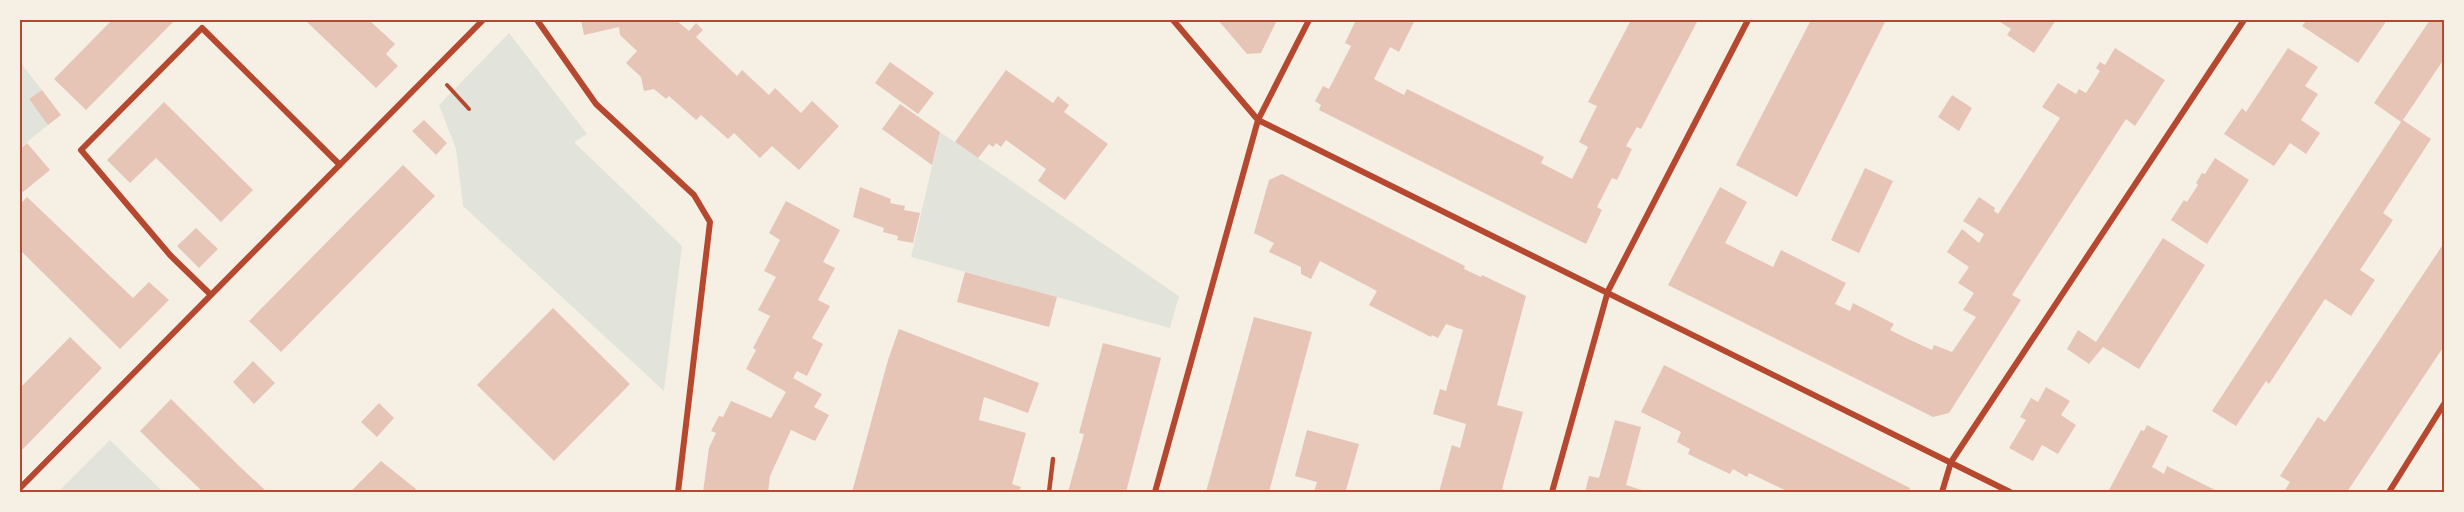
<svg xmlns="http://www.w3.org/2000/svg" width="2464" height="512" font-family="Helvetica,sans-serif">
<rect width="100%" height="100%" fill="#f6efe4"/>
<path fill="#e2e4dc" d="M509 33 587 134 574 142 682 246 664 391 463 206 456 149 439 105Z
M20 62 42 90 29 100 49 124 20 148Z
M940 132 1179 296 1170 328 911 257Z
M110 440 163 492H58Z"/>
<path fill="#e6c5b7" d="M112 20H175L86 110 54 79Z
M305 20H369L395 44 386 54 398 66 376 88Z
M581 20H676L689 31 696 23 703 30 696 37 737 76 742 70 769 95 775 88 801 113 812 101 839 126 799 170 772 146 760 158 734 133 728 139 701 115 696 120 669 96 666 99 654 89 644 91 641 77 626 63 637 51 620 35 619 27 584 35Z
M1218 20H1277L1261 53 1247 54Z
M1356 20H1415L1399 52 1390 47 1374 79 1404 95 1407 89 1544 157 1541 163 1572 179 1588 147 1579 142 1597 106 1588 102 1631 20H1698L1641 129 1637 127 1626 146 1632 149 1617 180 1612 178 1597 207 1602 210 1586 244 1319 110 1321 105 1315 101 1323 86 1329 89 1351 46 1345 43Z
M1811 20H1886L1797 197 1736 165Z
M1997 20H2056L2034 53 2007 35 2011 29Z
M2307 20H2387L2358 63 2302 26Z
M2430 20 2444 22V59L2403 120 2431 139 2383 213 2393 220 2360 270 2375 280 2351 316 2325 299 2269 384 2266 381 2236 426 2212 411 2401 122 2374 103Z
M2115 48 2165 80 2135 126 2126 119 2012 295 2021 300 1949 413 1933 417 1668 285 1720 187 1747 202 1725 243 1773 267 1781 250 1846 283 1835 304 1850 311 1853 303 1894 324 1890 330 1906 338 1932 350 1934 345 1952 352 1976 317 1963 310 1974 293 1958 283 1969 267 1947 252 1962 229 1979 243 1984 234 1963 221 1979 197 1995 208 1994 211 1998 214 2060 118 2042 107 2058 83 2076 94 2079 89 2086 93 2100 71 2096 68 2100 62 2105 65Z
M2288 48 2318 67 2305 86 2318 94 2301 120 2320 133 2306 154 2290 143 2274 166 2224 134 2242 108 2246 112Z
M890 62 934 93 918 114 875 83Z
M1006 70 1053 103 1058 96 1069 105 1064 112 1108 144 1065 200 1038 181 1046 169 1006 140 1001 147 996 143 993 147 989 144 978 158 955 142Z
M42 90 61 115 48 125 29 99Z
M1952 95 1972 108 1959 131 1938 117Z
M164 102 253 190 221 222 156 158 130 183 107 160Z
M900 104 940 132 932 165 882 129Z
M424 120 447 143 436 155 412 131Z
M27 143 50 170 23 192 20 188V149Z
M2215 158 2249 180 2207 244 2171 220 2184 200 2187 202 2198 185 2196 183 2202 173 2205 174Z
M403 165 435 196 281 352 249 321Z
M1865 168 1893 181 1859 253 1831 240Z
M1282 174 1465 266 1464 269 1481 277 1482 275 1526 296 1497 405 1523 412 1502 489 1513 492H1439L1452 445 1460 448 1466 424 1433 414 1440 389 1446 391 1463 330 1446 324 1438 338 1432 335 1431 337 1369 305 1377 291 1320 261 1311 279 1301 274V267L1269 252 1274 243 1254 233 1269 180Z
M860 187 891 199 890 203 905 206 904 210 920 213 913 243 897 240 898 236 883 232 884 228 853 217Z
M27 197 133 298 149 282 169 300 120 349 20 250V204Z
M786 201 840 230 823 262 835 268 818 300 830 306 812 338 823 344 807 376 797 371 793 378 822 394 814 407 829 415 815 441 791 430 770 476 768 492H703L709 448 716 433 711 431 719 416 723 417 731 401 771 418 786 392 746 369 756 350 753 348 770 316 758 310 776 277 764 271 780 240 769 233Z
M196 228 218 249 199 268 177 246Z
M2163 238 2205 265 2139 369 2103 347 2089 364 2067 349 2078 330 2096 342Z
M2444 243V346L2347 492H2284L2290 482 2280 476 2318 417 2325 422Z
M965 272 1057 297 1049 327 957 302Z
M553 308 630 384 554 461 477 385Z
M1254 317 1312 332 1269 492H1206Z
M899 329 1039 383 1028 413 984 397 979 420 1026 433 1012 484 1021 487 1019 492H852L888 360Z
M70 337 102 368 20 452V388Z
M1103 343 1161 358 1126 492H1068L1084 434 1079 433Z
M253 361 275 383 254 404 233 382Z
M1664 365 1910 488 1909 492H1789L1749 473 1747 477 1733 469 1730 474 1688 454 1690 449 1677 442 1681 432 1641 412Z
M2046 387 2070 401 2061 415 2076 425 2058 454 2042 445 2033 461 2009 448 2026 420 2020 417 2031 398 2038 402Z
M171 399 237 464 267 492H203L162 453 140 431Z
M379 403 394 418 377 437 361 422Z
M1615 420 1641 427 1626 485 1648 492H1585L1589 476 1599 478Z
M2147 425 2168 436 2152 467 2164 474 2167 466 2219 492H2108L2141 430 2144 431Z
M1307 430 1359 444 1346 490 1353 492H1314L1317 482 1295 476Z
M381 461 416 489 413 492H350Z"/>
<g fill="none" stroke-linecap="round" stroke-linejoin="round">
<path stroke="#b5482f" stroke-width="4" d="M447 85 469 109"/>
<path stroke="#b5482f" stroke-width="4.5" d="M1049 492 1053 459"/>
<path stroke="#b5482f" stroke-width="6" d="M537 20 596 104 694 195 710 222 678 492
M1173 20 1258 120 2010 492
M211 295 170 255 81 150 202 28 340 165
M20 488 483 20
M1155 492 1258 120 1309 20
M1552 492 1608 291 1748 20
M1942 492 1951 462 2244 20
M2389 492 2444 404"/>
</g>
<rect width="2464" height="512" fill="none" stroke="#f6efe4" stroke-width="42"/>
<rect x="21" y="21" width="2422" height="470" fill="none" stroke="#b5482f" stroke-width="2"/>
</svg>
